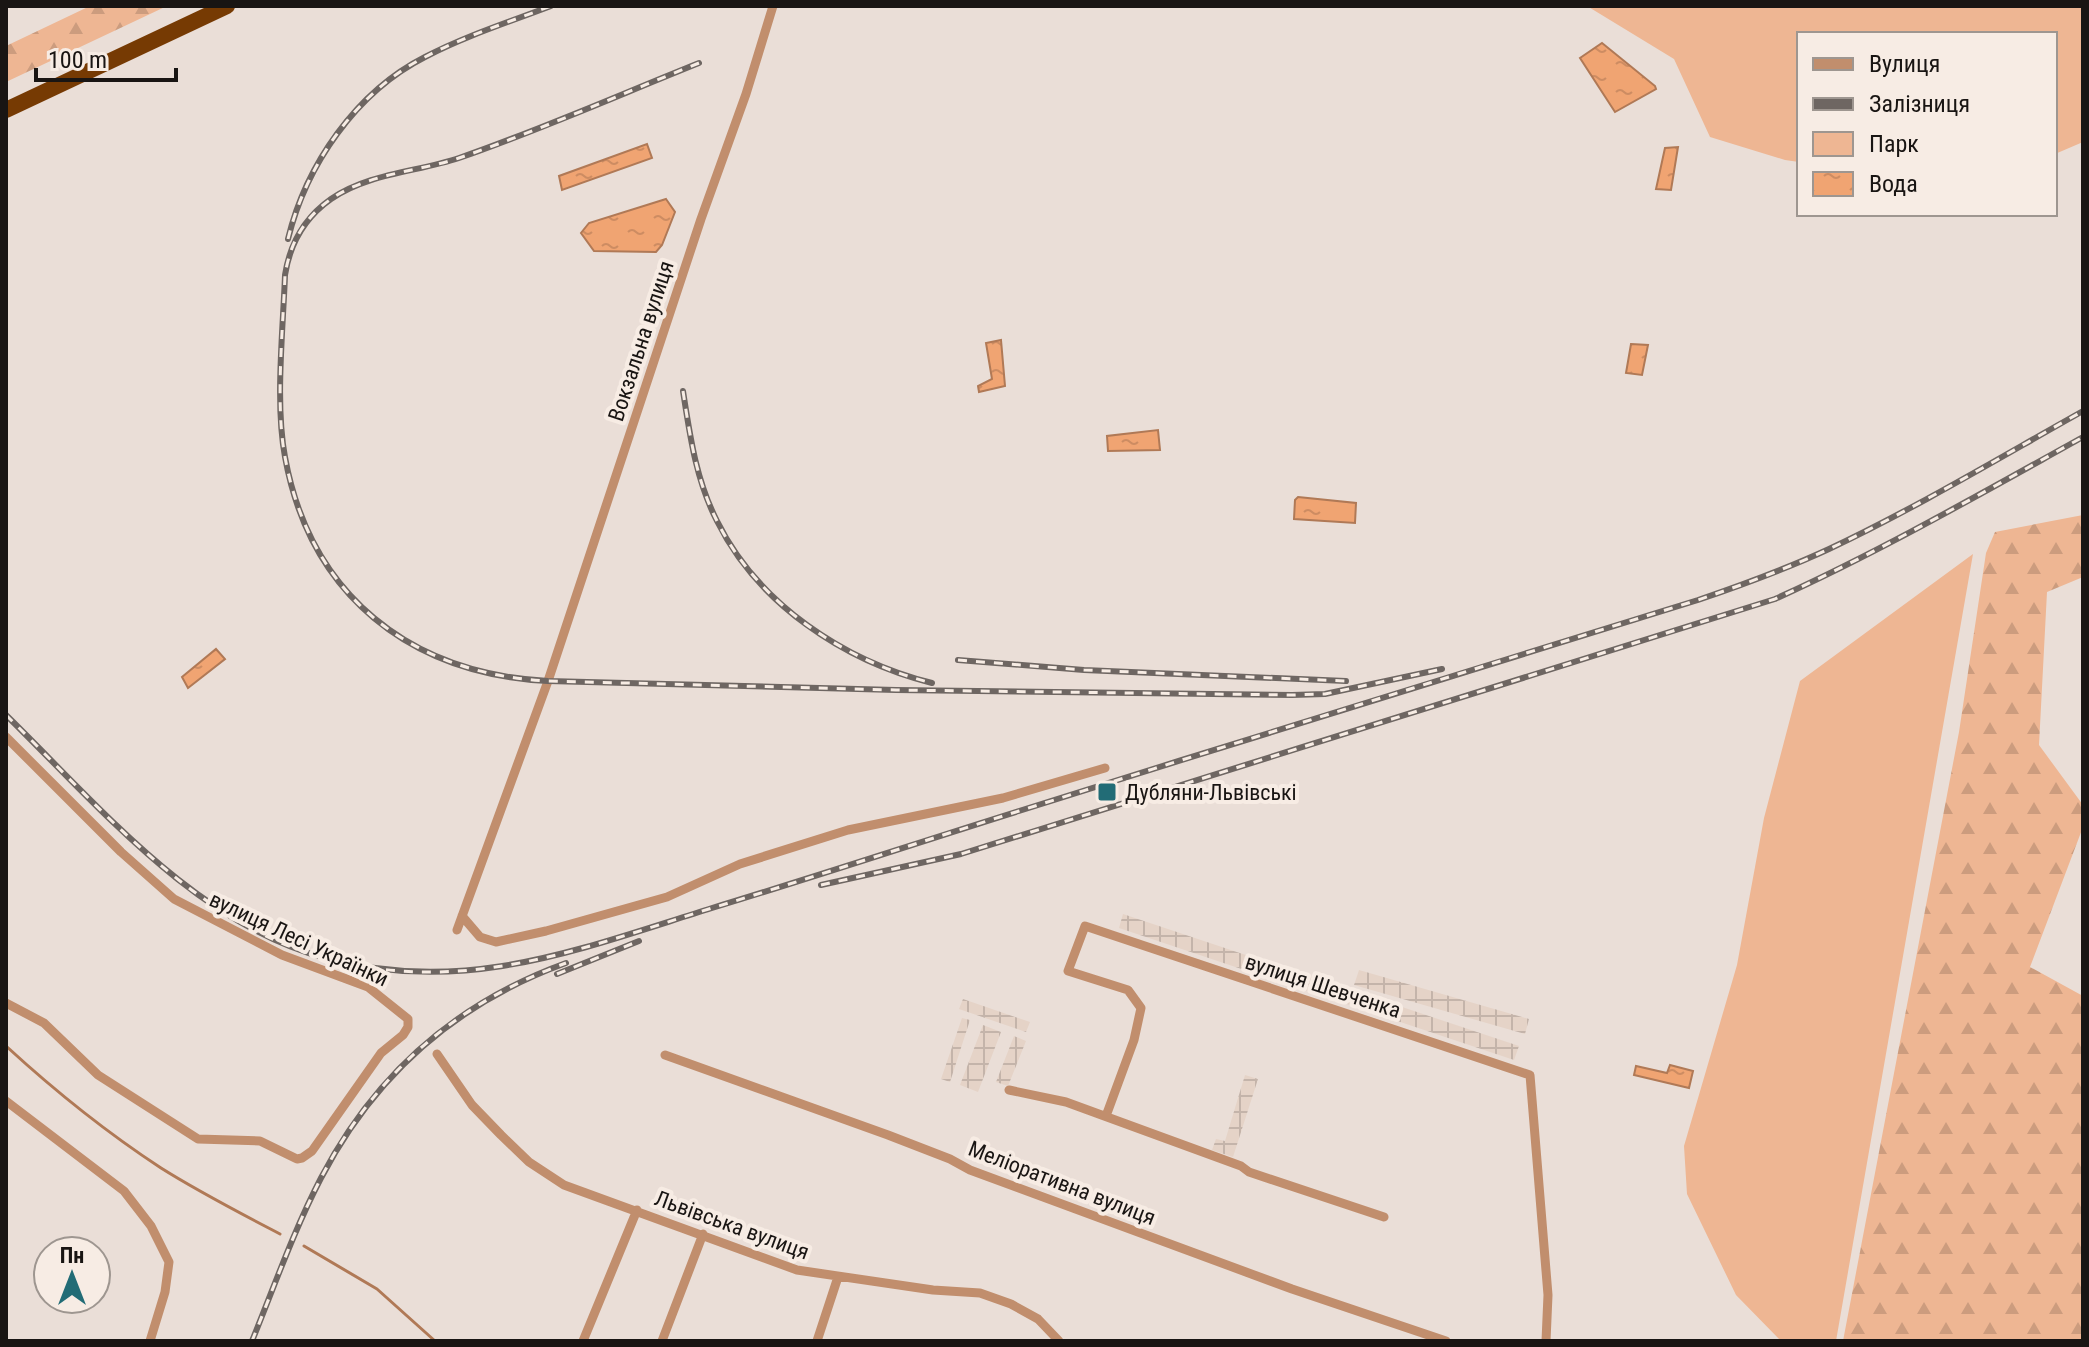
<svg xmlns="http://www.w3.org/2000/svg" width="2089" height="1347" font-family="'Roboto Condensed',sans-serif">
<defs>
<pattern id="industrial-grid" width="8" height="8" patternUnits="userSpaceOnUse" patternTransform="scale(2)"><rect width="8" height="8" fill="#e5d3c7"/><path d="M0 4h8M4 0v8" fill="none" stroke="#c4b4aa"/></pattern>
<pattern id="forest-firs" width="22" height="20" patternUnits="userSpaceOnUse" patternTransform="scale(2)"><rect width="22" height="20" fill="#eeb693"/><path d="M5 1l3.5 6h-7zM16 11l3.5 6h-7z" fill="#cc9c7e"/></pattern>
<pattern id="water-ripples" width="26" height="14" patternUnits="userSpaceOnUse" patternTransform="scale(2)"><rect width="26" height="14" fill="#f0a472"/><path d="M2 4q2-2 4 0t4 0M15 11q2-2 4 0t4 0" fill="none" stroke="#cd8c62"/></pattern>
</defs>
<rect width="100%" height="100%" fill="#eaded7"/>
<path fill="url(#industrial-grid)" d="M1123 914 1519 1046 1514 1060 1119 928Z
M1359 970 1529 1019 1525 1034 1354 985Z
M963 999 1030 1022 1026 1032 959 1009Z
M962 1018 970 1020 950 1082 941 1079Z
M983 1025 1001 1032 978 1092 960 1085Z
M1014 1036 1026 1041 1008 1086 996 1082Z
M1245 1075 1258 1079 1233 1157 1212 1150 1216 1139 1225 1141Z"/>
<path fill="url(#forest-firs)" d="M90 6H167L6 82V46Z
M2083 515V577L2047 592 2039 745 2083 805V827L2030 967 2083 996V1341H1843L1959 732 1986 553 1995 532Z"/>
<path fill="#eeb693" d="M1587 6H2083V142L2055 154V34H1799V162L1785 160 1710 137 1674 59Z
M1973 554 1836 1341H1781L1736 1295 1687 1194 1684 1146 1737 965 1764 818 1800 681Z"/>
<path fill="url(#water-ripples)" stroke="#b07956" stroke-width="2" d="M1602 43 1655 86 1656 89 1615 112 1580 58Z
M647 144 652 158 562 190 559 176Z
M1678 147 1671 190 1656 189 1665 148Z
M666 199 675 212 662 245 656 252 594 251 581 233 589 223Z
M1001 340 1005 386 979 392 978 386 992 379 986 343Z
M1631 344 1648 345 1642 375 1626 373Z
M1158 430 1160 450 1108 451 1107 436Z
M1298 497 1356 503 1355 523 1294 519 1295 500Z
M216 649 225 659 188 688 182 677Z
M1670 1065 1693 1071 1689 1088 1634 1075 1636 1066 1667 1073Z"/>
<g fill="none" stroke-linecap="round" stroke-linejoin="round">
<path stroke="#b07956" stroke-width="3" d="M6 1046C55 1091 106 1132 161 1168 199 1192 240 1213 280 1234
M304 1246 377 1289 435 1341"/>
<path stroke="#c18e6d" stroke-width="9" d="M6 737 121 852 174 899 282 955 368 987 408 1019V1027L403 1035 381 1053 312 1151 302 1158 297 1159 260 1141 198 1139 98 1075 44 1023 6 1003
M462 916 480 937 496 942 546 931 667 897 740 864 848 830 1003 798 1105 768
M457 930 548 681 701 219 746 94 773 6
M437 1054 472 1105 501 1135 529 1162 564 1185 797 1270 933 1290 980 1293 1011 1304 1038 1319 1059 1341
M665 1055 888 1135 950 1159 970 1170 1292 1289 1446 1341
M1009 1090 1066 1102 1241 1166 1249 1172 1384 1217
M6 1101 124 1191 151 1226 169 1262 165 1292 150 1341
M1106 1116 1134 1040 1141 1008 1128 990 1068 971 1085 926 1530 1075 1548 1295 1546 1341
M583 1341 637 1210
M662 1341 703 1234
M817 1341 838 1277"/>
<path stroke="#763a03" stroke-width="16" d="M6 110 227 6"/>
<defs>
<path id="rail" d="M699 63C619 95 540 130 459 158 417 172 369 173 331 199 304 218 290 243 285 275 283 330 275 404 285 457 310 595 410 674 548 681L896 690 1292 695 1325 694 1442 669
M288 239C306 165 356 92 425 57 465 36 509 22 551 6
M683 391C690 436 696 480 717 521 758 604 844 661 932 683
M958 660 1084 670 1346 681
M6 715C98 805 196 924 325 958 465 996 580 949 712 908 814 877 917 843 1019 811 1245 740 1471 670 1698 600 1742 585 1786 569 1829 549 1916 508 1999 458 2083 411
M821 885 961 854 1775 599C1881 551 1982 493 2083 437
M557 974 639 941
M252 1341C274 1287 294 1230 321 1178 375 1074 456 1003 566 963"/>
</defs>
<use href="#rail" stroke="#6e6662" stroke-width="6"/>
<use href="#rail" stroke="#f7ece4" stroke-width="3" stroke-dasharray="9" stroke-linecap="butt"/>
</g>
<rect fill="#226c76" stroke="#f7ece4" stroke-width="3" x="1097" y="782" width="20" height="20" rx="4"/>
<g text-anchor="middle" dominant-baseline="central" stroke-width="8" stroke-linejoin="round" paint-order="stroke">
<g font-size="22" fill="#191513" stroke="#f7ece4">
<text transform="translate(641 341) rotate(-72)">Вокзальна вулиця</text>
<text transform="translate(299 939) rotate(25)">вулиця Лесі Українки</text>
<text transform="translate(1323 986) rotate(18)">вулиця Шевченка</text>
<text transform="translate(1062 1183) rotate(21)">Меліоративна вулиця</text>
<text transform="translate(732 1225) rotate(20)">Львівська вулиця</text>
</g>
<g font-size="22" fill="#191513" stroke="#f7ece4" text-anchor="start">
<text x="1125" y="792">Дубляни-Львівські</text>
</g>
</g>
<rect width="2089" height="1347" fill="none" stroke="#191513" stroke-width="16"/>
<rect x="1797" y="32" width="260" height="184" fill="#f7ece4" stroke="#9e9690" stroke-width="2"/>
<rect x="1813" y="58" width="40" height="12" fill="#c18e6d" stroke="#9e9690" stroke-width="2"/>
<text x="1869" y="72" font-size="24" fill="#191513">Вулиця</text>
<rect x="1813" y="98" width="40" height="12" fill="#6e6662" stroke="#9e9690" stroke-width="2"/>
<text x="1869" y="112" font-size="24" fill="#191513">Залізниця</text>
<rect x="1813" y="132" width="40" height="24" fill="#eeb693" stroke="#9e9690" stroke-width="2"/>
<text x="1869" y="152" font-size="24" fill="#191513">Парк</text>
<rect x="1813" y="172" width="40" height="24" fill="url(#water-ripples)" stroke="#9e9690" stroke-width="2"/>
<text x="1869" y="192" font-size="24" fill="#191513">Вода</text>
<g transform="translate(72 1275)"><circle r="38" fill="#f7ece4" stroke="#9e9690" stroke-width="2"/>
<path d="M0-6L14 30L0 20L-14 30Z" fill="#226c76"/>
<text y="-12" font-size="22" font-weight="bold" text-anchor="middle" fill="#191513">Пн</text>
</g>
<path d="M36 68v12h140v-12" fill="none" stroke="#191513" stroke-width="4"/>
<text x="48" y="68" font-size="24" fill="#191513" stroke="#f7ece4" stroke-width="6" paint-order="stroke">100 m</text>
</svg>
